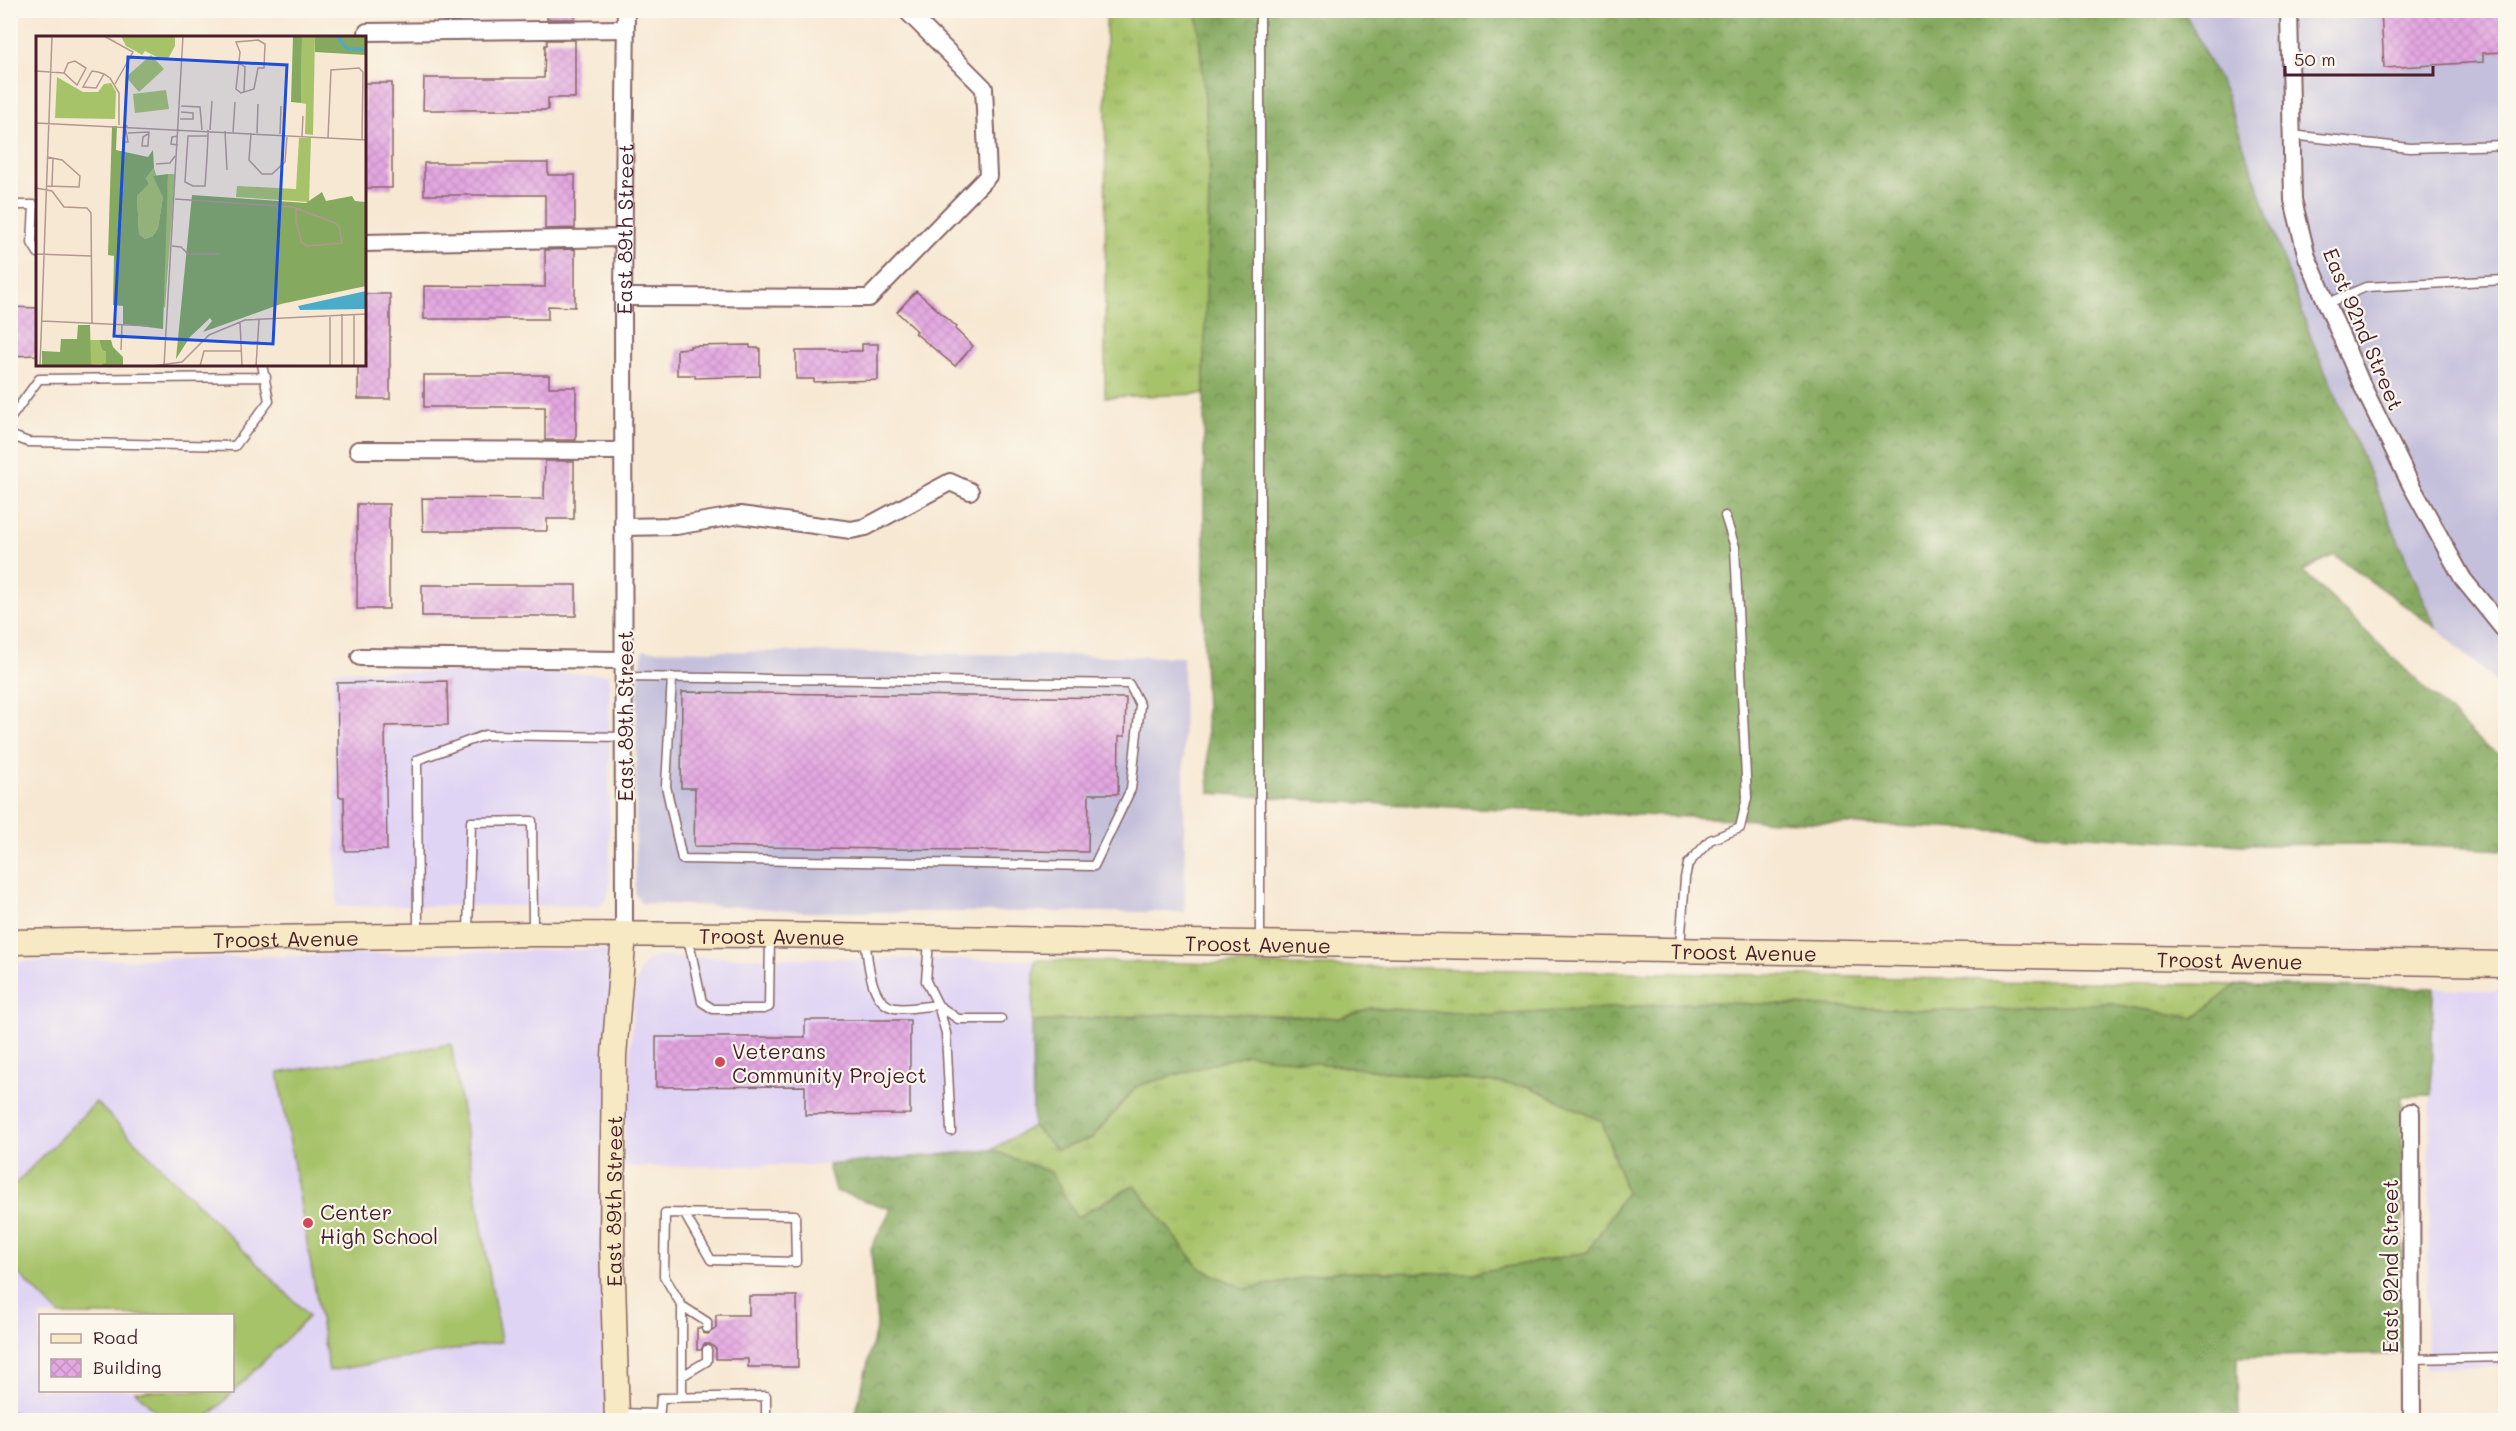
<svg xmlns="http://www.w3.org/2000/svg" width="2516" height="1431" font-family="Mali,sans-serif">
<defs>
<pattern id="grass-tufts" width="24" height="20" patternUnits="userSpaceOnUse" patternTransform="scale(1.5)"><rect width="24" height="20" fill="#a7c36a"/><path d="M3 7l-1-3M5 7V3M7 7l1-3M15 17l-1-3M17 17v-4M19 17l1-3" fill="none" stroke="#91a75c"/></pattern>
<pattern id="forest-crowns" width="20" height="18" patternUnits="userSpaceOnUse" patternTransform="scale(1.5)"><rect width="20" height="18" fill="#85a95e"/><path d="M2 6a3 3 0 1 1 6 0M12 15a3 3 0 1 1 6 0" fill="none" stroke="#6f894e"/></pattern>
<pattern id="building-cross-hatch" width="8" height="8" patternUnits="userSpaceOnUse" patternTransform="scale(1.5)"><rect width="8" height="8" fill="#e3a7e1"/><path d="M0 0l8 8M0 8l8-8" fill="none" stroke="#c48fc1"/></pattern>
</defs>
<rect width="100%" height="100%" fill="#fbf7ec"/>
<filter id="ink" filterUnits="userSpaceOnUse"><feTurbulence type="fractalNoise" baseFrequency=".0167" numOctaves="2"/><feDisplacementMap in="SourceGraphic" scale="12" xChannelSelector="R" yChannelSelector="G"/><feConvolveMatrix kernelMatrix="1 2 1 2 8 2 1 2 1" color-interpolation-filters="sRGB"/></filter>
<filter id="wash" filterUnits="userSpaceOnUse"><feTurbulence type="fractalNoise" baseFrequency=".008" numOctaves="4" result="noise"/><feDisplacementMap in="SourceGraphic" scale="24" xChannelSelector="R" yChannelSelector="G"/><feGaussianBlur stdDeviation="1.35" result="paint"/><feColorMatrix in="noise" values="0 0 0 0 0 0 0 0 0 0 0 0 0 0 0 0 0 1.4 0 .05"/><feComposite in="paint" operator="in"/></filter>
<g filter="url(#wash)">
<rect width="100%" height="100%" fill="#f7e8d3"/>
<path fill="#e0d4f4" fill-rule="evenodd" d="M333 671 609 674 610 885 607 899 598 906H337Z
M605 949 612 959 609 1420H11L10 962ZM40 1316H232V1390H40Z
M656 957 1035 960 1032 1022 1033 1126 991 1150 828 1165 622 1167 635 990 639 973 644 963Z
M2433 988 2505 991V1367L2426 1368Z"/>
<path fill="#c4c0db" d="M2184 11H2505V691L2436 628 2311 338 2226 95Z
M643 650 1183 657 1185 912H803L745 907 641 903 635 894 637 699Z"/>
<path fill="url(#grass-tufts)" stroke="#78714a" stroke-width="1.5" d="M1106 11H1197L1210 157 1204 394 1105 397Z
M1035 960 2236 985 2194 1018 2107 1003 1950 1011 1705 1002 1495 1015 1370 1008 1342 1018 1201 1012 1032 1022Z
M1247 1054 1395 1073 1528 1086 1602 1121 1626 1192 1588 1252 1474 1273 1332 1272 1244 1289 1200 1268 1134 1185 1076 1218 1051 1172 991 1150 1033 1126 1057 1150 1092 1138 1137 1086Z"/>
<path fill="url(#forest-crowns)" stroke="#686444" stroke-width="1.5" d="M1197 11H2184L2226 95 2311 338 2436 628 2334 555 2303 571 2485 746 2505 757V850L2383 844 2242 845 1986 830 1338 802 1209 793 1204 657V360L1210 157Z
M2236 985 2433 988 2431 1095 2402 1096V1353L2237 1357 2238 1420H854L877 1325 871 1248 891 1209 835 1191 828 1165 991 1150 1051 1172 1077 1218 1134 1185 1200 1268 1244 1289 1332 1272 1474 1273 1588 1252 1626 1192 1602 1121 1528 1086 1395 1073 1247 1054 1137 1086 1092 1138 1057 1150 1033 1126 1032 1022 1201 1012 1342 1018 1370 1008 1495 1015 1705 1002 1950 1011 2107 1003 2194 1018Z"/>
<path fill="#a7c36a" stroke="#78714a" stroke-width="1.5" d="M451 1044 501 1342 329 1371 278 1073Z
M96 1102 309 1316 205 1420H165L135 1391 232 1390V1316L60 1315 11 1266V1188Z"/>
<g id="blocks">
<path fill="url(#building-cross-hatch)" d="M547 10H575V19H547Z
M2381 10H2505V52L2483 53V62L2384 68Z
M547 40H575V98H548V110H423L424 78H544L545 45H547Z
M364 83H392V188H364Z
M424 163H548V175H575V228L545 229V195H424Z
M575 249V307L548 306V319H424V286L545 287V250Z
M916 291 957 327 955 329 973 346 955 366 915 333 917 331 897 312Z
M364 294H390V399H358V364H364Z
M10 307 38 308V355L10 356Z
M862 344H878V380L814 382V379H796V351H862Z
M750 345V348H760V376L695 378V375H677V349L690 348V346Z
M424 375H549V387H576V440H545V407H424Z
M545 461H574V519H547V531H423L422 498 544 499Z
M357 504H389V609H357Z
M422 585H576V616H422Z
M447 681 448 725 385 726 387 850 345 851 344 797H339L337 683Z
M682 692 1126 698 1125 736H1119L1118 794H1089L1088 852 694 846 695 788H681Z
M805 1020H910V1114L805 1115V1086L656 1087V1037H805Z
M749 1296H797L798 1367H748V1359H716V1349L710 1344H704L701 1350H697V1328H701L703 1333 708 1334 716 1328V1315H749Z"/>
</g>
</g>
<g filter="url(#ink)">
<use href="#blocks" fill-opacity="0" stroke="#876566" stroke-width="1.5"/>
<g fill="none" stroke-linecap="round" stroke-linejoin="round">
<defs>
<path id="lane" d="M2291 135 2410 148 2506 145
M10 205H34L32 243 38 253
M2326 304 2366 287 2506 280
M10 419 39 379 266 377
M10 435 28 442 235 446 269 401 262 364
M623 677C792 679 960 681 1129 684L1140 705 1131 789 1094 866 682 859 666 786 672 677
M468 932 471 822 532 821 533 931
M418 935 417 760 485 735 624 737
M688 938 702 1002 713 1009H764L769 1007 770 936
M865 938C868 958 869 1004 895 1008 908 1010 925 1006 938 1005L946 1033 951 1131
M929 941 926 981 938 1005 958 1019H1001
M1260 941V10
M1680 948 1685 878 1688 864 1710 840 1740 828 1747 798 1735 547 1725 516
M682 1306 707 1322V1328
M2411 1359 2506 1357
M682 1376 707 1361V1350
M682 1397V1306L664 1276 665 1213 795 1215 796 1262 711 1260 684 1213
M10 1412 28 1420
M617 1413 658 1414
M659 1420 661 1398 766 1396V1420"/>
<g id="street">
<path d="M2289 10 2293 200 2307 257 2361 383 2411 485 2463 579 2506 632"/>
<path d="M367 32 625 29"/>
<path d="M364 243 623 238"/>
<path d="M623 297 869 298 988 176 984 88 906 10"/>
<path d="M358 450 623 451"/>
<path d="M623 527 676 526 740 515 851 530 866 527 950 482 970 491"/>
<path d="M360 657 624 660"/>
<path id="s1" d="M624 934 623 297 626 10"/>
<path d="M2411 1112 2412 1420"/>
</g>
<g id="secondary">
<path id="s2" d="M10 942 533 934 770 935 2506 964"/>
<path id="s3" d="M617 1420 612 1244 614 1056 624 934"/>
</g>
</defs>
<use href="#lane" stroke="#876566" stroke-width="11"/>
<use href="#street" stroke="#876566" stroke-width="20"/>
<use href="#secondary" stroke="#876566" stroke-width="27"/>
<use href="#lane" stroke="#fff" stroke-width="8"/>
<use href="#street" stroke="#fff" stroke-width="16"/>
<use href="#secondary" stroke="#f6e9c3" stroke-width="24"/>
</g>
</g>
<g fill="#d1495b" stroke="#fbf7ec" stroke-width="2">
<circle cx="720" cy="1062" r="6"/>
<circle cx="308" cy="1223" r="6"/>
</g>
<g text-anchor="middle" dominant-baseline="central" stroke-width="4.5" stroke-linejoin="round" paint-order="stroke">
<g font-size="21" fill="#4a1f2b" stroke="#fbf7ec">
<text stroke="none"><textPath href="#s1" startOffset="705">East 89th Street</textPath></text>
<text transform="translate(2364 329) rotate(67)">East 92nd Street</text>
<text transform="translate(624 716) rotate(-90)">East 89th Street</text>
<text stroke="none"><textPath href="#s2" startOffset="762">Troost Avenue</textPath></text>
<text stroke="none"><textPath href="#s2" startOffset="276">Troost Avenue</textPath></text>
<text stroke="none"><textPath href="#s2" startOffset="1248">Troost Avenue</textPath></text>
<text stroke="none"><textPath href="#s2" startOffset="1734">Troost Avenue</textPath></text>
<text stroke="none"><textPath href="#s2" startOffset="2220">Troost Avenue</textPath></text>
<text stroke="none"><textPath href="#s3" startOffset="219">East 89th Street</textPath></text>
<text transform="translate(2389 1266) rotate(-90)">East 92nd Street</text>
</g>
<g font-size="21" fill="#4a1f2b" stroke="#fbf7ec" text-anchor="start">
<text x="732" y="1050">Veterans<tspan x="732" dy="24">Community Project</tspan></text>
<text x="320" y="1211">Center<tspan x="320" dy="24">High School</tspan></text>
</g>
</g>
<g transform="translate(36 36)">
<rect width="330" height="330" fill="#f7e8d3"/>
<path d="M266 0H279L277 99 269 98 270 68 265 67ZM263 102H275L273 166 200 161 201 150 260 153ZM118 132 127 161 122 192 117 200 109 203 103 198 101 160 113 148 110 142ZM132 138H139L129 272 125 267ZM53 304H63L66 314 70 316V328L54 329Z" fill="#a7c36a"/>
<path d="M257 0H266L265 67 255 66ZM279 0H330V19L279 16ZM76 90H81L80 114 112 121 117 114 118 132 110 142 113 148 101 160 103 198 109 203 117 200 122 192 127 161 117 140 132 138 127 293 87 288V270L77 269 78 220 72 219ZM286 156 290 165 316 160 319 165 330 166V250L245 268 167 296 176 285 174 282 154 301 140 323 156 159 270 167ZM42 289H54L55 330H6V315L24 316 25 303H41ZM63 304H75L77 311 87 321V330H63L70 327V316L66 314Z" fill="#85a95e"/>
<path d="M85 0H139V10L132 23 127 24 109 15 106 19 101 16 90 10ZM115 19 128 33 103 56 90 41ZM21 41 47 56H62L68 48 75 47 80 56 79 83 19 82ZM130 54 133 73 99 77 97 58Z" fill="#a7c36a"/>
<path d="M330 255V273L264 274 262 270Z" fill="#4bacca"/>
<path fill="none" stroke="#4bacca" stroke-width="3" d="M301 0 311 13H330"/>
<path fill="none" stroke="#b29890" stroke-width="1.5" d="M68 0 97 16 79 48M222 4 229 8 228 32H222L218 53 205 57 200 53 204 16 200 6ZM203 27 209 31 208 56M0 35 28 37 41 49 50 32 39 25 32 27 28 37M68 38 60 52 47 51 56 35 62 36 68 38 74 42 83 57V89M145 70 164 71 166 94M144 83H157V77L145 76M0 87 330 104M90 94 92 106H87L91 89M174 94 176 65M189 95 191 134M197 96 199 66M92 97 113 96 112 110H106L107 101 112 98M215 97 213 124 226 138H236L249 126 251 100M221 97 222 68M244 98 245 70M142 100 136 101 135 108 142 109M172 100H152L149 146 157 150H169L171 121 172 100V94M266 100 267 80M292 102 295 34 323 32 327 36 326 104M120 128 134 127 139 120M10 150 43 151 44 140 26 124 11 121M16 150 17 122M0 152 16 155 28 171 51 172 55 177 56 287M139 163 257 171 299 187 303 190 306 207 271 210 266 207 260 186V172M136 210 145 211 152 218H184M0 218 55 220M294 279V330M6 285 114 290M204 286 206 330M85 314 86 289M4 330 16 0M116 330 146 326 173 299 209 284 330 278M128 330 147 0M164 330 168 315H206M220 330 223 284M306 330V278M318 330V278"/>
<path fill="#1d4ed8" fill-opacity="0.15" stroke="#1d4ed8" stroke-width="3" d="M92 21 251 29 237 308 78 300Z"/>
<rect width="330" height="330" fill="none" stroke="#4a1f2b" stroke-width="3"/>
</g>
<rect width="2516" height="1431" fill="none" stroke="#fbf7ec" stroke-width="36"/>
<rect x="39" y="1314" width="195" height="78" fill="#fbf7ec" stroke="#b4a19f" stroke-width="1.5"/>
<rect x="51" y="1334" width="30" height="9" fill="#f6e9c3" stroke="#b4a19f" stroke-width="1.5"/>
<text x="93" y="1344" font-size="18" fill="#4a1f2b">Road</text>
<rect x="51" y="1359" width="30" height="18" fill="url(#building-cross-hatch)" stroke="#b4a19f" stroke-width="1.5"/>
<text x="93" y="1374" font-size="18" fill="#4a1f2b">Building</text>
<path d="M2285 66v9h148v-9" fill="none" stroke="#4a1f2b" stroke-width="3"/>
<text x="2294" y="66" font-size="18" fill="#4a1f2b" stroke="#fbf7ec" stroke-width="4.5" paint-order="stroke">50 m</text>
</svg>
